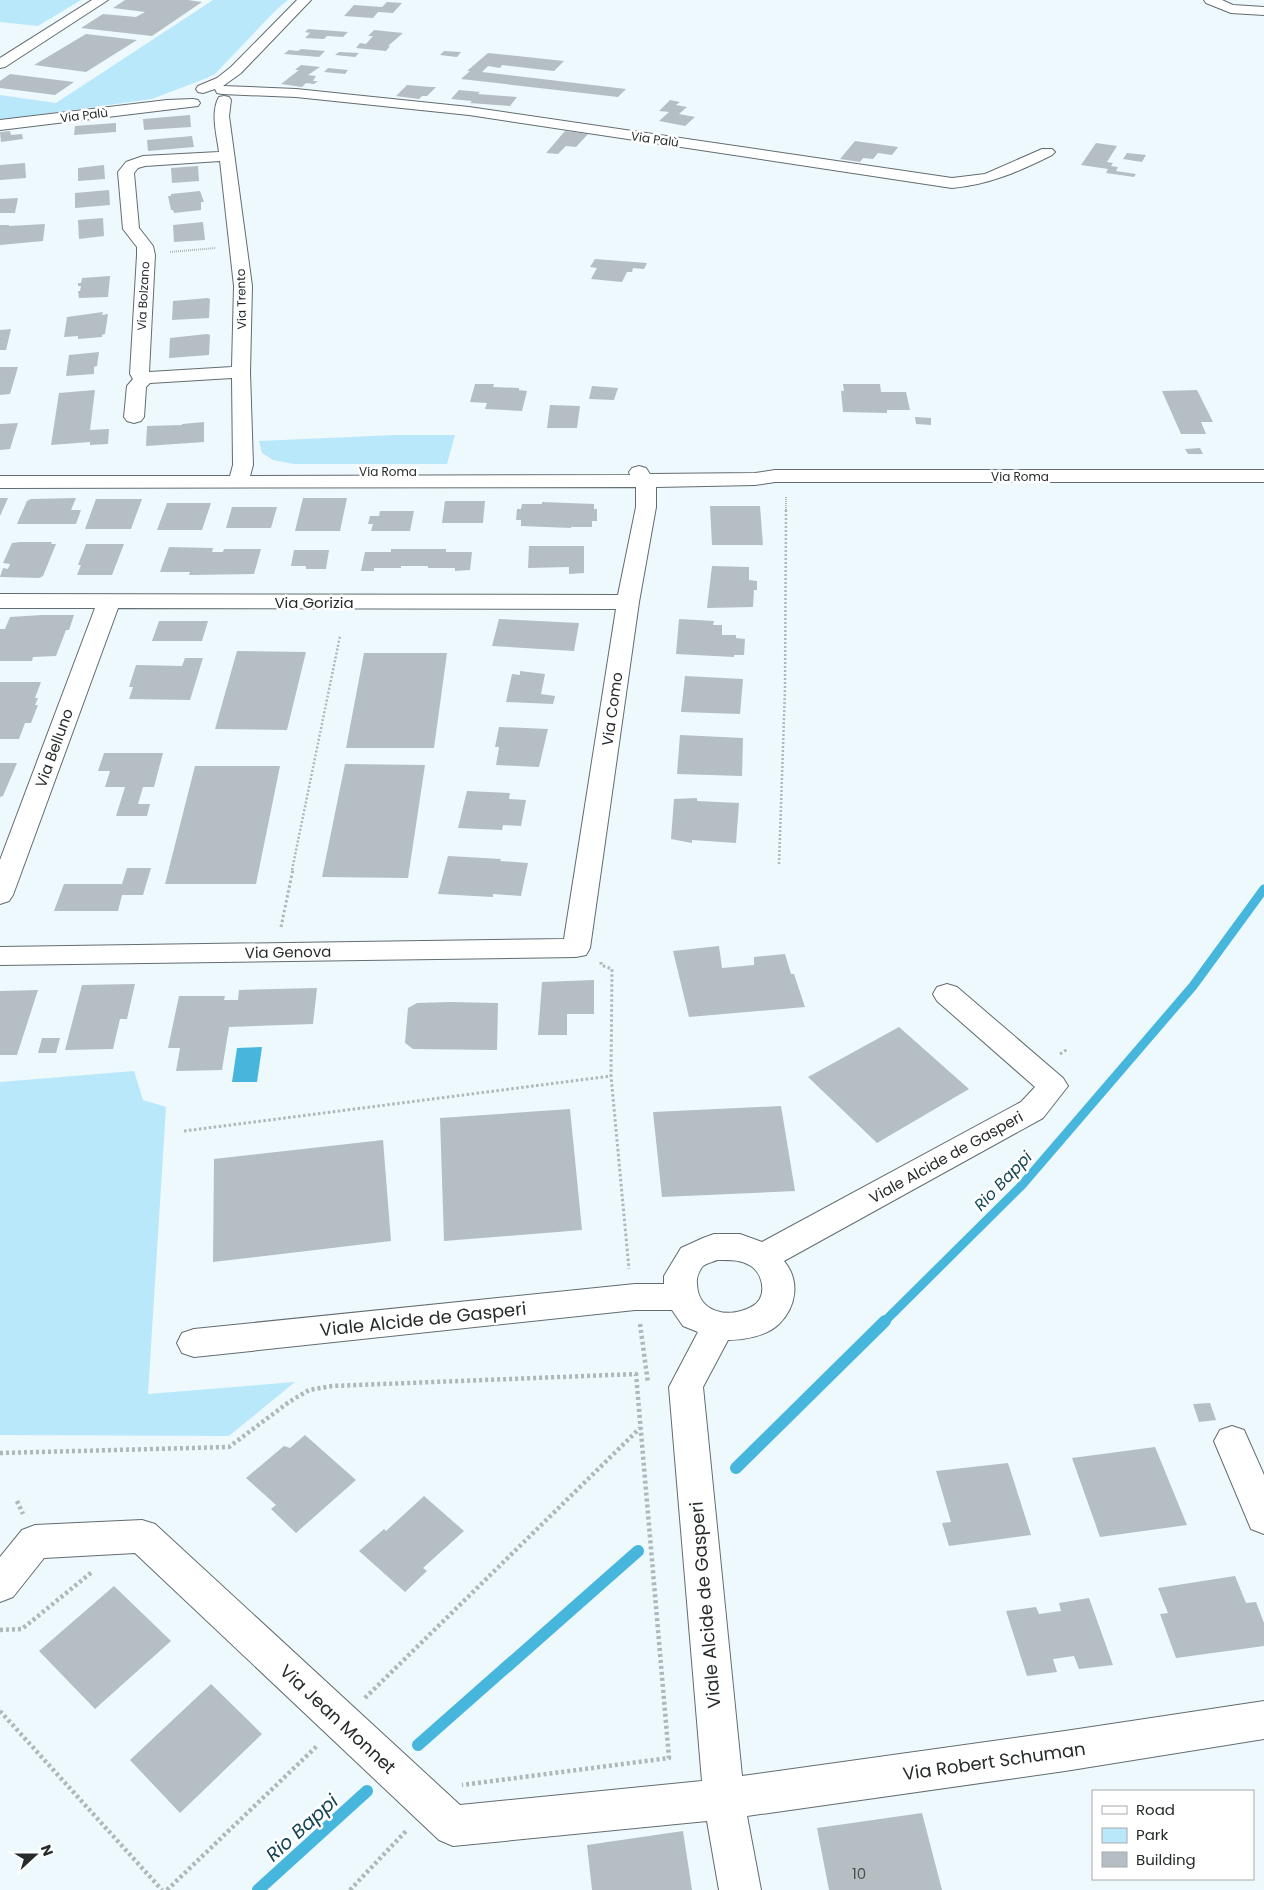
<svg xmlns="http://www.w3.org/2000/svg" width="1264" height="1890" font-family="Poppins,sans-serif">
<rect width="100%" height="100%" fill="#eef9fd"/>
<path fill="#bae8fb" d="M0 0H81L38 26 0 22Z
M213 0H288L276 10 215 74 207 78 152 99 0 120V95L56 103Z
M396 435H455L447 464H294L273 460 262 453 259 441Z
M134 1071 143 1100 166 1107 148 1394 295 1382 229 1436 0 1435V1082Z"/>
<path fill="#47b6dd" d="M262 1047 257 1082H232L237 1048Z"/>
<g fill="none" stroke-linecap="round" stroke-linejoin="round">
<path stroke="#47b6dd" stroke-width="9" d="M884 1322 1022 1185 1193 986 1264 889"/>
<path stroke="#47b6dd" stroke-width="12" d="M736 1468 885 1321
M418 1745 638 1551
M258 1890 367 1791"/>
</g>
<path fill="#b4bec3" d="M125 0H188L202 2 152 36 81 28 103 14 136 17 145 12 113 8Z
M387 2 402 3 393 13 378 12 373 18 344 16 354 5 382 7Z
M308 29 348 32 343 37 327 36 324 39 305 38 310 33 305 32Z
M374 30 403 33 388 46H390L386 51 356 48 360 43 366 44 373 36H368Z
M86 34 137 40 86 72 34 65Z
M301 49 325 51 319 57 284 54 289 50 298 51Z
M444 51 461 52 457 57 440 55Z
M339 52 359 53 355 57 335 55Z
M488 53 564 61 554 71 502 65 500 68 488 66 482 72 626 89 618 97 461 79 470 71H467Z
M301 65 320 67 308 75 316 76 313 81H318L314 84 306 83 302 87 281 84 299 70H295Z
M328 68 348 70 345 74 324 72Z
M10 74 74 82 55 95 0 88V81Z
M407 85 430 87H436L427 96H422L419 99 396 96Z
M459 90 480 92 478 94 517 97 510 106 470 103 472 101 451 99Z
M670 100 680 102 676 105 687 107 679 114 695 117 685 126 659 121 669 112 659 111Z
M190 115 191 127 144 130 143 119Z
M116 123V132L74 135 75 126Z
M10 131 11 135 22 134 23 139 1 142 0 132Z
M565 131 588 134 576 147 566 146 558 154 546 153Z
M192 136 194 147 148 151 147 140Z
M855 141 898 147 892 155 878 153 873 159 863 158 860 162 840 159Z
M1096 143 1117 146 1107 162 1113 163 1111 166 1118 167 1116 171 1136 174 1134 177 1106 173 1108 169 1081 165Z
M1127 153 1137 154 1146 155 1142 162 1123 159Z
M25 163 26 178 0 180V165Z
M104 165 105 179 78 181V168Z
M198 166 199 181 172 183 171 168Z
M109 190 110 205 75 208V193Z
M200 191 204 202H201V210L174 213 173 210H171L168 196H171V194Z
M18 198 15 213H0V199Z
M103 218 104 236 79 239 78 220Z
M203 222 205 240 174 242 173 225Z
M45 224 43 241 0 245V225H9V226Z
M595 259 647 263 644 269 633 268 632 272H627L622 282 591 279 597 268 590 267Z
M110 276 108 297 79 298 78 291H80L81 286H78V283H81L82 278Z
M208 298 210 299 209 318 172 320 173 301Z
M103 312 102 315 108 314 105 334 102 335V337L78 339V336L64 337 67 317Z
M11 329 6 350H0V330Z
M207 334 210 335 209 355 169 358 170 338Z
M99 352 97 366 94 367V374L66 376 69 355Z
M0 367H18L10 394 0 395Z
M475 384H494L493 387 519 388V390L527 391 522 411 485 409 487 403 470 402Z
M843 384H880L881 392H906L910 410H887V413L843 412 841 391H844Z
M592 386 618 388 614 400 589 399Z
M95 390 90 430 109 429 108 444 90 445V442L51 445 59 393Z
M1197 390 1213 422H1201L1206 434H1181L1162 391Z
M550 405 580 406 577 428H547Z
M915 417 931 418V425L916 424Z
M204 422V442L146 446 147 426 182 425V424Z
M18 423 10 449 0 450V424Z
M1200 448 1203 454H1188L1185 449Z
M0 498H8L0 516Z
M76 498 71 510H81L76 524H17L27 501 31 499Z
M303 498H347L340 531H295Z
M96 499H142L131 529H85Z
M445 501H485L483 523H442Z
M542 502 594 504V509H597V521H592V527H571V528L521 526V520H516L517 509H521L522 504H542Z
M167 503H211L202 530H157Z
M710 506H760L763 545H712Z
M232 507H277L271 528H226Z
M380 511H414L410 531H371L373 524H368L370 516H379Z
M20 542H52L51 544H56L43 576 39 578 0 577 3 568 8 569 10 564 3 563 12 543Z
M86 544H124L112 575H77L81 565H78Z
M529 546H584V573L569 574V567L528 568Z
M169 547 213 548 212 552H223L224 549H261L254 574 189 575 190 572H160Z
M391 549H446V552H472L470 570 455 571V568H428V566H401V568H374V571H361L365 552H391Z
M294 550H329L326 569H306V566H291Z
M712 566 749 567V580L757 581V590H754L753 607 707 608Z
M42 615H74L69 630H66L56 656 33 657 32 661H0V629H5L10 617Z
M499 619 579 623 574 651 492 646Z
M679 619 714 621 713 625H722V635H736V638L745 639 744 655H734V657L676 654Z
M159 621H208L202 641H152Z
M237 651 306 652 287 730 215 729Z
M364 653H447L434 748H346Z
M185 658H203L190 700 129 699 133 687H129L136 665 182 666Z
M520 671 545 674 541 694 555 696 553 704 506 702 512 674 520 675Z
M685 676 743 679 740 714 681 712Z
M0 682H41L35 698H38L35 705H38L31 723H25L19 739H0Z
M499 727 548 729 539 767 496 765 499 747H495Z
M680 735 743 738 742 776 677 774Z
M104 753H163L154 787H143L138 804H150L147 816H116L125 787H105L110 771H98Z
M0 763H17L3 796 0 797Z
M345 764 425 765 408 878 322 877Z
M195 766H280L256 884H165Z
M467 791 510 793 509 799 526 800 521 826 503 825 502 830 458 828Z
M697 798V801L739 803 736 843 692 840V843L671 839 674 799Z
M448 856 501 859 500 861 528 863 521 896 493 894V897L438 894Z
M127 868H151L143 895H122L118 911H54L64 884H122Z
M719 946 722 968 754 965V957L785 954 791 974H794L805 1007 689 1017 673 951Z
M594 980V1014H567V1035H538L542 982Z
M135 984 127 1019H120L113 1049 65 1050 82 985Z
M317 988 313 1024 229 1027 222 1070 176 1071 180 1048H168L179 996H225L224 1000H238L239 990Z
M38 990 17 1055H0V991Z
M450 1002 498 1003 497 1050 413 1049 405 1043 408 1008 417 1003Z
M899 1027 969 1089 877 1143 808 1077Z
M42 1038H60L56 1053H38Z
M781 1106 795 1191 662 1197 653 1112Z
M570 1109 582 1230 444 1241 440 1118Z
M383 1140 391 1241 213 1262 214 1159Z
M1210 1403 1216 1420 1199 1422 1193 1404Z
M305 1435 356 1480 296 1533 271 1509 276 1505 246 1478 284 1446 290 1448Z
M1155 1447 1187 1525 1100 1537 1072 1458Z
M1008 1463 1031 1535 949 1546 942 1523 951 1522 936 1471Z
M424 1496 464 1531 423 1568 427 1571 405 1592 359 1551 384 1529 386 1531Z
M1235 1576 1246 1603 1256 1602 1264 1623V1646L1176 1658 1160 1614 1168 1613 1158 1588Z
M114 1586 171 1641 95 1709 39 1651Z
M1089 1598 1113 1665 1079 1669 1074 1656 1053 1659 1057 1672 1027 1676 1006 1611 1036 1607 1039 1614 1061 1611 1059 1603Z
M211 1684 262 1734 180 1813 130 1760Z
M922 1813 942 1890H829L817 1828Z
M683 1831 692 1890H592L587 1845Z"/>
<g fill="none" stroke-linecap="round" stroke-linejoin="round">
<defs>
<path id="minor" d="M92 0H108L5 67 0 68V58Z
M297 0H311L241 73 223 86 296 89 469 107 952 178 985 174 1042 149H1052L1055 152 1052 155C1020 171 989 185 952 188L469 115 296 97 222 94 217 93 215 89 203 93 198 92 196 89 198 86 217 78 231 67Z
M1204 0H1222L1233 5 1264 7V15L1231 13 1206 3Z
M224 96 229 97 231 100 229 116 252 286 250 372 253 465 250 476 630 475 629 472 632 468 639 466 646 468 650 474 755 473 775 470H1264V482H775L755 485 656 487V507L639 602 590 948 586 955 576 957 0 965V947L564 939 616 609 118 608 13 895 9 901 0 904V860L95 608H0V594L618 595 636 507V487L0 488V476H230L233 465 232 378 150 383 146 387 144 417 141 421 134 423 127 421 124 417 127 386 133 379 130 374 137 255V247L123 229 118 172 126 162 143 156 219 152C217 136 210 112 219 97ZM220 161 234 286 232 367 149 372 155 255 153 246 139 228 134 173 138 168 145 166Z
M193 99 198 100 200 103 198 106 0 130V120L167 100Z
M947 984 957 987 1063 1078 1068 1086 1043 1118 784 1261C800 1280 797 1306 779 1324 767 1336 743 1340 728 1340L703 1387 742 1776 1065 1731 1264 1701V1739L1065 1771 747 1816 761 1890H719L707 1821 453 1846 439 1840 135 1553 44 1558 13 1597 0 1602V1557L22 1530 35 1525 142 1520 155 1524 460 1805 702 1781 669 1387 698 1332 683 1326 672 1310H635L194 1357 182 1353 177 1343 182 1333 194 1329 635 1284H664V1276L681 1248 703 1238 714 1234H740L762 1242 1021 1102 1035 1087 937 1001 933 994 937 987ZM717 1260C729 1260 740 1259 751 1266 764 1275 768 1299 751 1307 729 1319 698 1313 697 1284 696 1278 699 1271 703 1266 707 1263 713 1262 717 1260Z
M1232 1426 1244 1430 1264 1475V1534L1251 1529 1214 1441 1220 1430Z"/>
</defs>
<use href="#minor" stroke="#636c70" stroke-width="2"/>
<path stroke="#afb7ba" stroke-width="2" stroke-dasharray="1 1" stroke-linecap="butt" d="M170 252 216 248
M786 512V496"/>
<path stroke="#afb7ba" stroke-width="2.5" stroke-dasharray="2 2" stroke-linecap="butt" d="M779 864 785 689 786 510
M292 870 340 636"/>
<path stroke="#afb7ba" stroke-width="3" stroke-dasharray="2.5 2.5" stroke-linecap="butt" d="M281 927 293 869
M601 962V965L612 969 611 1076 629 1269
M1060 1054 1068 1049
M184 1131 611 1076"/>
<path stroke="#afb7ba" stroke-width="4.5" stroke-dasharray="3 3" stroke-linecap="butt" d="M640 1324 648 1383
M0 1453 229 1447 289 1402 309 1390 332 1386 636 1374 669 1758 462 1785
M17 1501 23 1514
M0 1630 22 1629 92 1572
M365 1698 640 1428
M0 1711 162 1890
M167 1890 318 1745
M350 1890 406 1831"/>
<use href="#minor" fill="#fff" fill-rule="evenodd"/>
</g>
<g text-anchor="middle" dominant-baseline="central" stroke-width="5" stroke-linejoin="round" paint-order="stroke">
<g font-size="12" fill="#272b2c" stroke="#fff">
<text transform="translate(84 115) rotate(-7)">Via Palù</text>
<text transform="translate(655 139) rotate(8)">Via Palù</text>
<text transform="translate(143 296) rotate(-87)">Via Bolzano</text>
<text transform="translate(241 299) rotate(-91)">Via Trento</text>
<text x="388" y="471">Via Roma</text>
<text x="1020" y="476">Via Roma</text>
</g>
<g font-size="15" fill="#272b2c" stroke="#fff">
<text x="314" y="602">Via Gorizia</text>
<text transform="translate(612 709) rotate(-82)">Via Como</text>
<text transform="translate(54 748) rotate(-70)">Via Belluno</text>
<text transform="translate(288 952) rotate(-1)">Via Genova</text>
<text transform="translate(946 1157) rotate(-29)">Viale Alcide de Gasperi</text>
</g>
<g font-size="15" fill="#4a5052">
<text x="859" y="1873">10</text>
</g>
<g font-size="16" font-style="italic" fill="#144454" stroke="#fff">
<text transform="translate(1003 1181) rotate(-46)">Rio Bappi</text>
</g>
<g font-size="18" fill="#272b2c" stroke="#fff">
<text transform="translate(423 1319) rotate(-6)">Viale Alcide de Gasperi</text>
<text transform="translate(705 1605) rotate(-95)">Viale Alcide de Gasperi</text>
<text transform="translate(338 1719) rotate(43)">Via Jean Monnet</text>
<text transform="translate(994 1761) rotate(-8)">Via Robert Schuman</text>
</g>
<g font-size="19" font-style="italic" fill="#144454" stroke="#fff">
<text transform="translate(302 1828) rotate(-42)">Rio Bappi</text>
</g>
</g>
<rect x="1092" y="1790" width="162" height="90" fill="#ffffff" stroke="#a9aaab"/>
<rect x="1102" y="1806" width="25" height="8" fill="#ffffff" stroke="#a9aaab"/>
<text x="1136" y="1815" font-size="15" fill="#272b2c">Road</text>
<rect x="1102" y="1828" width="25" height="15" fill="#bae8fb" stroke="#a9aaab"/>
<text x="1136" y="1840" font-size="15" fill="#272b2c">Park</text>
<rect x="1102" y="1852" width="25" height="15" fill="#b4bec3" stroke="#a9aaab"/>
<text x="1136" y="1865" font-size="15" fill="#272b2c">Building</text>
<g transform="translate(35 1855) rotate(69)" stroke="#ffffff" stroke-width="4" paint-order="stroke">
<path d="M0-4L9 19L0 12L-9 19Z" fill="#272b2c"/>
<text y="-8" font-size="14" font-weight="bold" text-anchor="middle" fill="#272b2c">N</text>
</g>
</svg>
